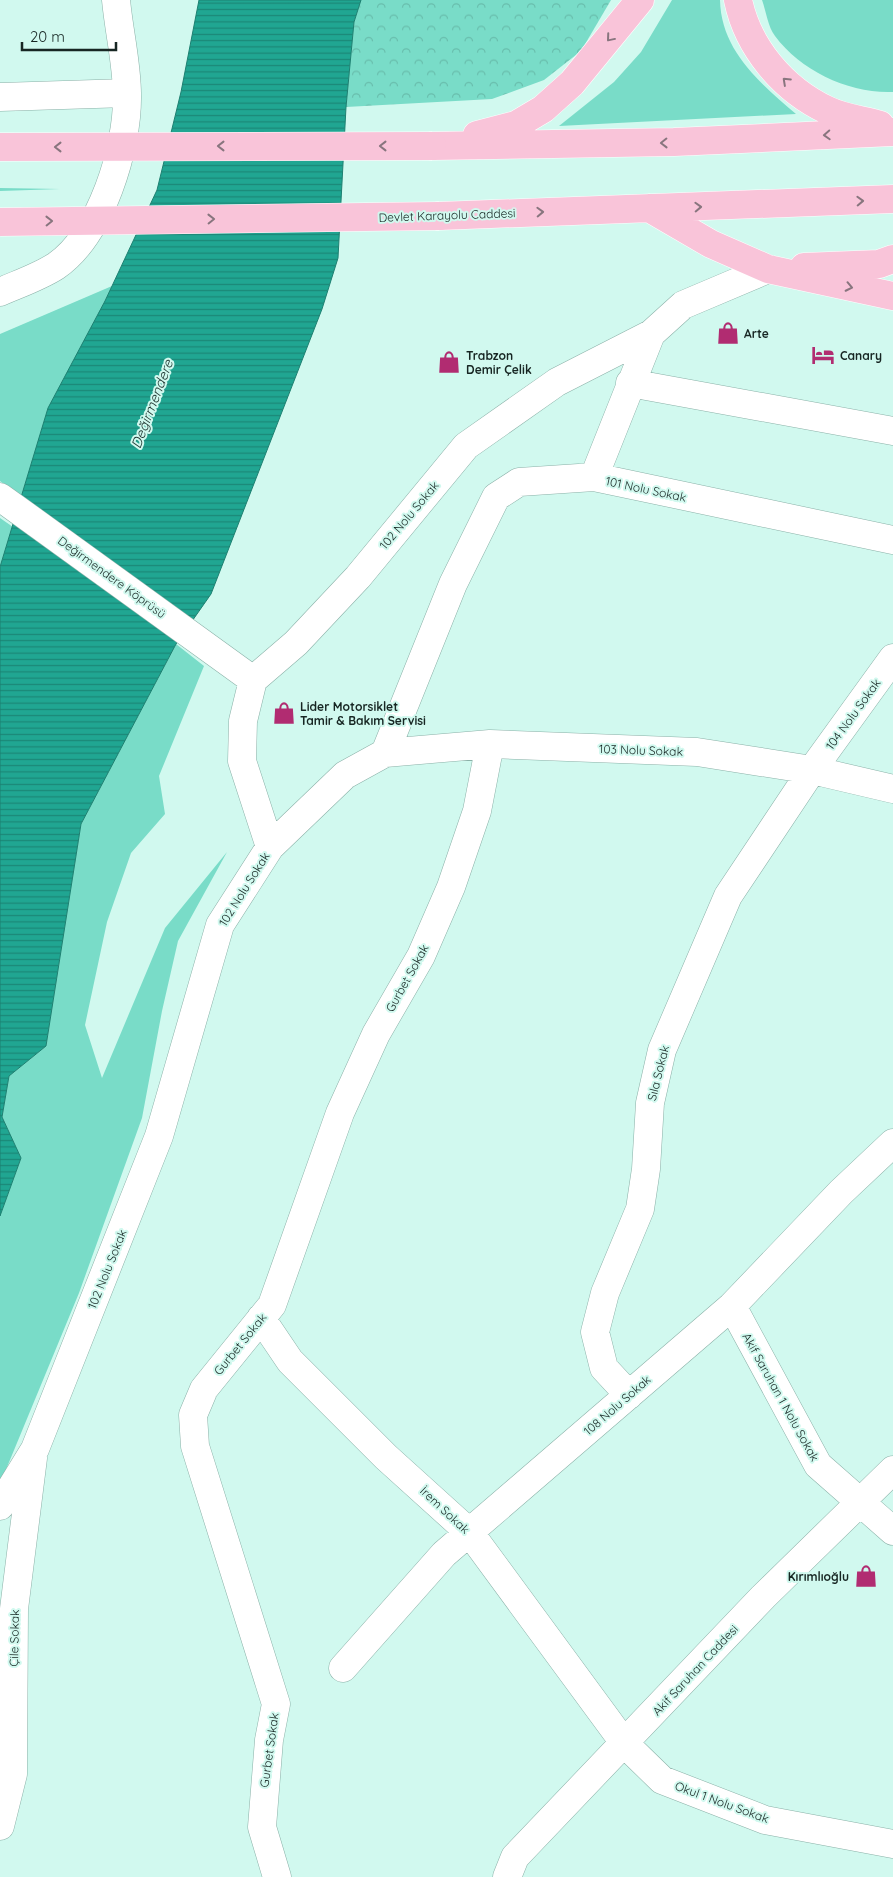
<svg xmlns="http://www.w3.org/2000/svg" width="893" height="1877" font-family="Quicksand,sans-serif">
<defs>
<pattern id="forest-crowns" width="20" height="18" patternUnits="userSpaceOnUse" patternTransform="scale(1.25)"><rect width="20" height="18" fill="#79dcc8"/><path d="M2 6a3 3 0 1 1 6 0M12 15a3 3 0 1 1 6 0" fill="none" stroke="#68bdac"/></pattern>
<pattern id="water-rules" width="6" height="5" patternUnits="userSpaceOnUse" patternTransform="scale(1.25)"><rect width="6" height="5" fill="#20a692"/><path d="M0 2.5h6" fill="none" stroke="#1b8777"/></pattern>
</defs>
<rect width="100%" height="100%" fill="#d1f9ef"/>
<path fill="#79dcc8" d="M672 0H720C721 51 761 84 796 114L559 126 614 82 641 52Z
M762 0H893V92C850 94 801 71 775 36 768 27 766 11 762 0Z
M0 188 60 189 0 191Z
M112 286 26 487 22 498 0 481V334Z
M0 518 13 527 0 567Z
M176 644 204 666 159 776 165 814 131 853 107 922 85 1025 102 1078 165 928 227 852 178 941 162 1011 142 1118 79 1293 0 1484V1216L21 1158 2 1117 9 1076 46 1046 81 824Z"/>
<path fill="url(#forest-crowns)" d="M361 0H611L581 51 544 80 492 99 346 107 354 22Z"/>
<path fill="url(#water-rules)" stroke="#1d8071" d="M199 0H361L354 22 346 107 338 258 322 309 211 594 176 644 81 824 46 1046 9 1076 2 1117 21 1158 0 1216V567L48 408 105 301 157 190 181 92Z"/>
<g fill="none" stroke-linecap="round" stroke-linejoin="round">
<defs>
<path id="minor" d="M0 97 127 93
M768 269 683 305 651 334 594 477 893 540
M0 292C18 284 39 277 56 266 101 235 128 148 127 95 127 64 119 32 116 0
M630 383 893 431
M0 497 253 680
M385 753 453 584 496 497 519 482 594 477
M270 847 242 761 243 721 253 680 296 643 358 577 466 446 557 382 651 334
M732 1306 818 1465 893 1531
M261 1318 290 1361 386 1457 470 1533 625 1744 662 1780 765 1820 893 1844
M629 1395 604 1368 595 1332 605 1293 640 1209 646 1169 650 1103 662 1050 728 896 812 770 893 658
M0 1506 35 1449 159 1136 220 925 270 847 345 775 385 753 490 744 697 752 812 770 893 789
M343 1668 444 1554 732 1306 841 1192 893 1143
M0 1826 13 1774 14 1609 33 1458
M277 1877 262 1827 269 1740 276 1704 195 1446 193 1415 204 1389 272 1305 340 1113 376 1034 421 956 451 887 477 811 490 744
M507 1877 515 1857 763 1597 893 1470"/>
<path id="major" d="M738 0C748 48 783 89 827 110 843 118 863 120 880 125
M477 135 516 125 543 109 572 83 640 0
M432 146 674 142 893 132
M649 208 711 244 768 269 893 296
M439 216 893 199
M804 267 879 264 893 259"/>
</defs>
<use href="#minor" stroke="#8bb1a8" stroke-width="29"/>
<use href="#major" stroke="#fff" stroke-width="29"/>
<use href="#minor" stroke="#fff" stroke-width="28"/>
<use href="#major" stroke="#f9c4d9" stroke-width="28"/>
<defs>
<path id="major-bridge" d="M0 147 432 146
M0 222 439 216"/>
</defs>
<use href="#major-bridge" stroke="#fff" stroke-width="29" stroke-linecap="butt"/>
<use href="#major-bridge" stroke="#f9c4d9" stroke-width="28"/>
</g>
<defs><path id="oneway-chevron" d="M-2-3.5L2.5 0L-2 3.5" fill="none" stroke-width="1.6" stroke-linecap="round" stroke-linejoin="round" transform="scale(1.25)"/></defs>
<g stroke="#88757e">
<use href="#oneway-chevron" transform="translate(610 38) rotate(130)"/>
<use href="#oneway-chevron" transform="translate(786 81) rotate(-137)"/>
<use href="#oneway-chevron" transform="translate(827 135) rotate(177)"/>
<use href="#oneway-chevron" transform="translate(664 143) rotate(179)"/>
<use href="#oneway-chevron" transform="translate(221 146) rotate(180)"/>
<use href="#oneway-chevron" transform="translate(383 146) rotate(180)"/>
<use href="#oneway-chevron" transform="translate(58 147) rotate(180)"/>
<use href="#oneway-chevron" transform="translate(860 201) rotate(-2)"/>
<use href="#oneway-chevron" transform="translate(698 207) rotate(-2)"/>
<use href="#oneway-chevron" transform="translate(540 212) rotate(-2)"/>
<use href="#oneway-chevron" transform="translate(211 219) rotate(-1)"/>
<use href="#oneway-chevron" transform="translate(49 221) rotate(-1)"/>
<use href="#oneway-chevron" transform="translate(849 287) rotate(12)"/>
</g>
<defs>
<symbol id="shop-bare" viewBox="-9 -9 18 18"><path d="M-5-2.5h2.3a2.7 3.5 0 0 1 5.4 0H5L5.5 6h-11ZM-1.5-2.5h3a1.5 2.3 0 0 0-3 0Z" fill="#b12c71" stroke="#d1f9ef" stroke-width="2.5" paint-order="stroke"/></symbol>
<symbol id="hotel-bare" viewBox="-9 -9 18 18"><path d="M-6-4.5h1.5V1H6V5H4.5V3h-9V5H-6ZM-4 0a1.8 1.8 0 1 1 3.6 0ZM.5 0V-2.5h3Q6-2.5 6 0Z" fill="#b12c71" stroke="#d1f9ef" stroke-width="2.5" paint-order="stroke"/></symbol>
</defs>
<g fill-rule="evenodd">
<use href="#shop-bare" x="712" y="317" width="32" height="32"/>
<use href="#hotel-bare" x="807" y="339" width="32" height="32"/>
<use href="#shop-bare" x="433" y="346" width="32" height="32"/>
<use href="#shop-bare" x="268" y="697" width="32" height="32"/>
<use href="#shop-bare" x="850" y="1560" width="32" height="32"/>
</g>
<g text-anchor="middle" dominant-baseline="central" stroke-width="4" stroke-linejoin="round" paint-order="stroke">
<g font-size="12" fill="#172623" stroke="#d1f9ef">
<text transform="translate(447 215) rotate(-2)">Devlet Karayolu Caddesi</text>
<text transform="translate(646 489) rotate(12)">101 Nolu Sokak</text>
<text transform="translate(409 515) rotate(-50)">102 Nolu Sokak</text>
<text transform="translate(112 577) rotate(36)">Değirmendere Köprüsü</text>
<text transform="translate(853 714) rotate(-54)">104 Nolu Sokak</text>
<text transform="translate(641 750) rotate(2)">103 Nolu Sokak</text>
<text transform="translate(244 889) rotate(-58)">102 Nolu Sokak</text>
<text transform="translate(407 978) rotate(-61)">Gurbet Sokak</text>
<text transform="translate(658 1073) rotate(-76)">Sıla Sokak</text>
<text transform="translate(107 1269) rotate(-68)">102 Nolu Sokak</text>
<text transform="translate(240 1344) rotate(-51)">Gurbet Sokak</text>
<text transform="translate(781 1397) rotate(61)">Akif Saruhan 1 Nolu Sokak</text>
<text transform="translate(617 1405) rotate(-41)">108 Nolu Sokak</text>
<text transform="translate(445 1510) rotate(43)">İrem Sokak</text>
<text transform="translate(14 1638) rotate(-89)">Çile Sokak</text>
<text transform="translate(695 1670) rotate(-47)">Akif Saruhan Caddesi</text>
<text transform="translate(269 1750) rotate(-82)">Gurbet Sokak</text>
<text transform="translate(722 1802) rotate(20)">Okul 1 Nolu Sokak</text>
</g>
<g font-size="12" font-weight="bold" fill="#172623" stroke="#d1f9ef" text-anchor="start">
<text x="744" y="333">Arte</text>
<text x="466" y="355">Trabzon<tspan x="466" dy="14">Demir Çelik</tspan></text>
<text x="840" y="355">Canary</text>
<text x="300" y="706">Lider Motorsiklet<tspan x="300" dy="14">Tamir &amp; Bakım Servisi</tspan></text>
<text x="849" y="1576" text-anchor="end">Kırımlıoğlu</text>
</g>
<g font-size="14" font-style="italic" fill="#1d332e" stroke="#d1f9ef">
<text transform="translate(152 404) rotate(-69)">Değirmendere</text>
</g>
</g>
<path d="M22 42v8h94v-8" fill="none" stroke="#172623" stroke-width="2.5"/>
<text x="30" y="42" font-size="15" fill="#172623" stroke="#d1f9ef" stroke-width="4" paint-order="stroke">20 m</text>
</svg>
